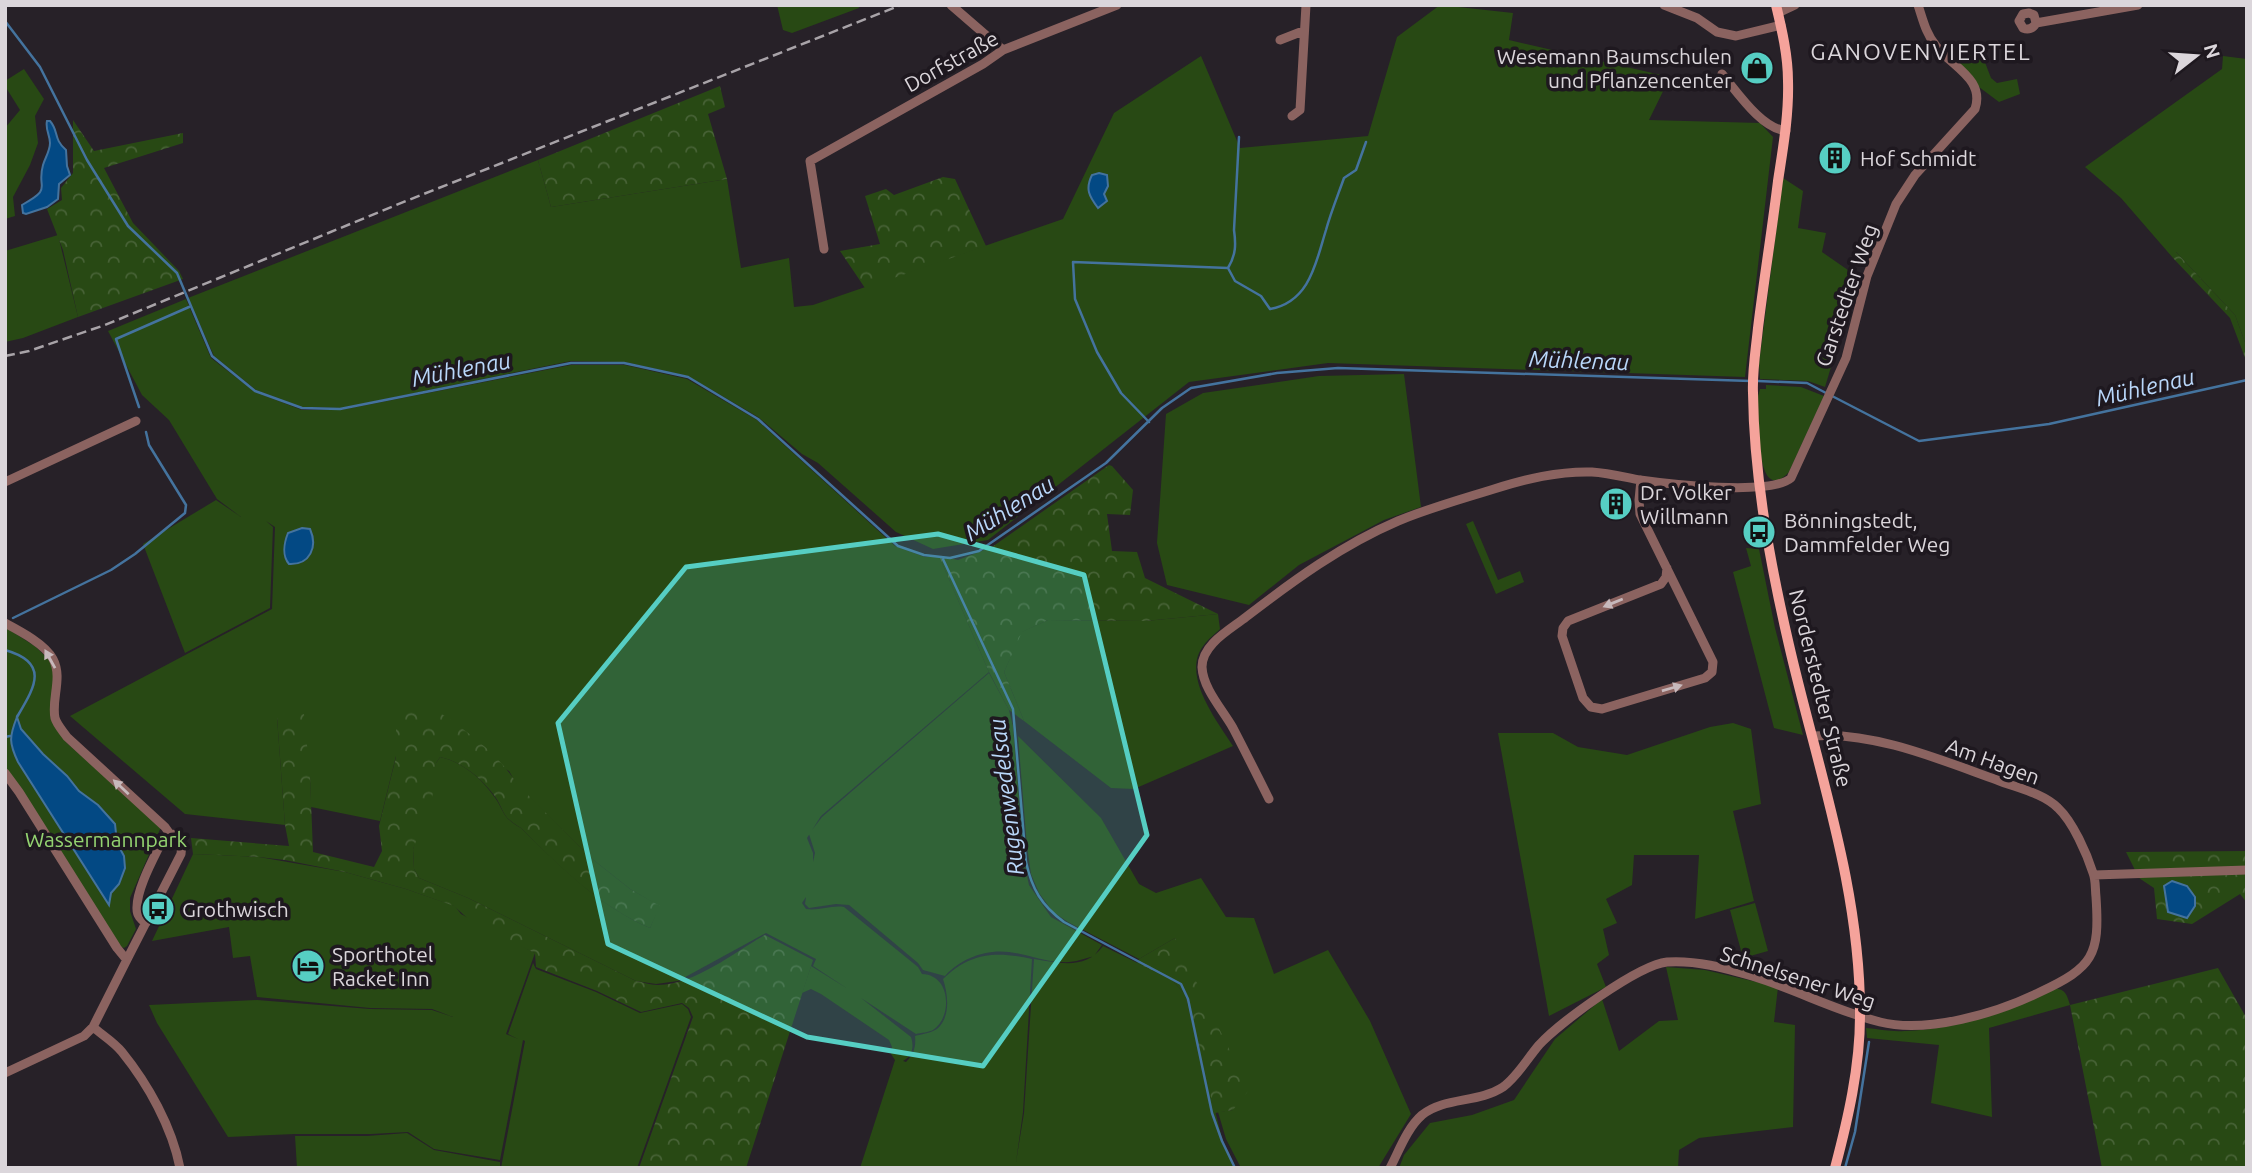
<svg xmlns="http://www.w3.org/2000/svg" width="2252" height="1173" font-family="Ubuntu,sans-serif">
<defs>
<pattern id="forest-crowns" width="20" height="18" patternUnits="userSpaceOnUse" patternTransform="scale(1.75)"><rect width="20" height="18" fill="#284914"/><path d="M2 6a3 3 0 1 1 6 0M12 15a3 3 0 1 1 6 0" fill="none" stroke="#476236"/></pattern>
</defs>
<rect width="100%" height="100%" fill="#272128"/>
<path fill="#284914" d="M777 5H858L859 8 792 33 783 30Z
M1440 5 1513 13 1509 40 1670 77 1649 120 1760 123 1773 137 1745 377 1328 363 1189 382 988 540 933 549 896 532 818 463 802 454 758 417 688 376 625 362 571 361 341 408 302 407 256 390 214 356 188 298 538 160 551 207 727 179 741 268 789 258 794 307 813 305 1063 219 1114 113 1201 56 1240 148 1368 136 1397 37Z
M1981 52 1991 78 1997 83 2017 79 2020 94 1999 102 1979 87 1957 63 1961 58Z
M2223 56 2247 59V348L2235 315 2176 252 2173 258 2121 198 2085 167 2222 69Z
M24 69 44 99 35 116 38 143 30 165 13 197 15 216 5 219V128L20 110 5 86V81Z
M1783 178 1803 191 1798 228 1826 233 1822 252 1858 277 1825 387 1808 381 1760 379 1759 363Z
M58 235 78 317 23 338 5 342V251Z
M186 299 211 358 255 392 302 410H341L571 365H625L687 379 757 420 895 546 925 557 939 556 989 672 821 816 807 838 813 853V862L815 853 809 834 822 817 989 673 1009 710 1013 726 1024 862 1029 885 1051 917 1102 945 1094 956C1084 959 1073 963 1062 962 1044 962 1026 954 1009 952 985 949 960 959 945 976L923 970 918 963 849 905 836 904 809 908 805 904 806 897 802 903 806 909C819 911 831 905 844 907L918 967 922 974C952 975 952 1018 933 1030 929 1032 921 1033 916 1034L861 998 911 1037C914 1046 913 1056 903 1061L906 1062C914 1054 916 1047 915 1036 922 1034 931 1033 937 1029 951 1017 948 994 943 979 970 952 997 951 1032 959L1023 1112 1016 1162 1024 1113 1034 959C1060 963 1086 970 1103 946L1172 980 1185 994 1223 1142 1236 1168H860L895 1060 891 1054 892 1047 889 1040 821 994 811 989 802 993 811 966 848 989 813 966 816 959 766 933 678 981 656 984 636 981 468 898 419 878 414 869 413 849 436 763 440 757C461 761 481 778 493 795 506 812 500 816 521 828 560 866 599 906 650 928L659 906 630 889 591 858 517 785 509 771 396 709V756L380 821 311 807 310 776 277 717 285 825 185 814 70 716 272 609 275 527 266 521 273 527 270 608 185 653 143 544 216 500 241 517 217 499 169 420 142 395 108 331Z
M1404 374 1421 507 1384 520 1299 565 1249 605 1167 585 1157 543 1166 414 1203 393 1319 376Z
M1766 385 1801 387 1824 396 1789 472C1754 509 1759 412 1758 396L1760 389H1766Z
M1473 521 1498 580 1520 571 1524 582 1496 594 1466 524Z
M1746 548 1759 549 1775 628 1803 735 1774 728 1733 572 1751 566Z
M1218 614 1220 629C1215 634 1208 639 1204 645 1180 674 1217 721 1233 746L1134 789 1111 788 1024 721 1004 672 1021 632 1048 620 1145 621Z
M5 627 36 647 49 660 54 673 57 729 67 743 161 827 130 898V911L136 929 127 946 124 948 119 946 5 769Z
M1733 723 1751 729 1761 804 1733 811 1754 901 1695 919 1699 855H1634L1632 885 1606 899 1617 923 1603 929 1609 955 1597 964 1606 987 1549 1016 1498 733H1553L1578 747 1627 755 1710 727Z
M1018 736 1101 818 1139 884 1156 893 1201 878 1226 917 1254 918 1274 974 1328 950 1370 1021 1411 1114 1378 1168H1241L1226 1139 1218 1112 1233 1110 1175 938 1139 959 1068 922 1053 912 1039 893 1031 874 1027 846Z
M193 854 259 857 345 872 406 889 455 906 461 914 535 953 506 1034 518 1039 508 1034 533 963 536 969 596 992 640 1013 682 1004 688 1009 691 1017 637 1168H501L525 1041 523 1040 500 1160 434 1149 408 1132 371 1134H295L228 1137 157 1023 149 1005 257 1000 370 1009 432 1010 453 1017 432 1009 370 1008 257 997 250 956 233 958 229 927 152 941Z
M1755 903 1768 951 1743 958 1730 910Z
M1666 967 1705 970 1778 987 1774 1022 1795 1025 1793 1127 1699 1138 1679 1150 1678 1168H1399L1404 1155 1430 1123 1472 1115 1514 1100 1555 1039 1602 999 1619 1051 1659 1021 1678 1020Z
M2055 988C2066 990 2067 995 2070 1005L1989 1028 1992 1117 1931 1103 1939 1045 1867 1038 1866 1028C1878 1029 1892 1032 1904 1031 1960 1029 2006 1011 2055 988Z
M407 1133 434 1150 500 1162V1168H297L295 1136H367Z"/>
<path fill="url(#forest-crowns)" d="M720 86 725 107 708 114 727 179 551 207 538 160Z
M73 120 94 151 183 133V143L104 168 133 223 179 271 183 279 78 317 63 250 47 209 62 200 61 188 73 173Z
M943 177 955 179 986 246 865 288 840 251 880 244 865 196 886 189 894 195Z
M2175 251 2235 315 2247 348V363L2230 318 2173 258Z
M1109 465 1112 466 1133 490 1130 515 1107 514 1112 551 1137 552 1145 578 1218 614 1145 621 1048 620 1022 632 1004 672 1024 721 1009 710 989 672 939 556 958 560 992 547Z
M432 707C465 730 496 751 518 785L591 858 630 889 660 906 650 928C599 906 560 867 521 828 500 816 506 812 494 795 481 778 461 761 440 757L436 763 432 800 413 849 414 869 419 878 468 898 636 981C643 982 650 985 657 985 693 986 735 952 765 935L813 960 746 1168H639L693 1017 689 1008 682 1003 641 1012 597 991 536 967 535 953 474 924 454 906 406 889 345 872 285 860 259 857 193 854 191 838 289 846 285 825 277 717 304 714 310 776 313 852 374 867 382 851 379 826 396 757V709Z
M2247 851V903L2240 894 2192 924 2157 919 2154 888 2139 878 2126 852Z
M1175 938 1249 1090 1233 1110 1215 1113 1185 994 1172 980 1137 963 1139 959Z
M2218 968 2247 1019V1168H2102L2070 1005Z"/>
<path fill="#034984" stroke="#44739e" stroke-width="2" d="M47 121H50C59 131 53 139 66 150L67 166 70 175 59 184 58 199 47 207 26 214 23 213 22 205C54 187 36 190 43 165 45 158 50 151 50 143 50 135 45 129 47 121Z
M1099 173 1107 175 1108 186 1104 194 1107 201 1098 208C1089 196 1085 189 1092 175Z
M302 528 310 529C318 547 310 565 289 564 282 556 284 543 288 533Z
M17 717 21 729 43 754 67 776 79 791 98 805 115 824 117 843 124 856 125 868 119 884 111 893 109 905 18 762C9 743 9 737 17 717Z
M2172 881 2187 886 2195 897V906L2187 918 2168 912 2164 886Z"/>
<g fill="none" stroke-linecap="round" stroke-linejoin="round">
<path stroke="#44739e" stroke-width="2.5" d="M5 21 40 67 87 160 128 226 177 273 212 356 255 391 302 408 340 409 571 363H624L688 377 758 419 898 546 924 555 950 558 979 551 1106 463 1162 408 1191 388 1277 373 1338 368 1751 381
M1228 268C1236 255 1236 244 1234 230L1239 137
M1758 381 1807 383 1826 393
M1832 396 1919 441 2049 424 2247 380
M139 407 116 339 189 307
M1149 422 1121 393 1097 352 1075 299 1073 262 1228 268 1235 281 1261 296 1270 309C1310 302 1316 262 1326 230 1331 212 1338 195 1344 178L1356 170 1366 142
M942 557 1013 709 1026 862C1032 889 1041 905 1064 922L1181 984 1188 999 1212 1113 1222 1141 1235 1168
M13 618 111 570 135 554 185 513 186 505 149 445 146 432
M5 650C51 663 34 688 17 717
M5 737 10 736
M1845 1168 1855 1132 1869 1042"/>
<path stroke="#8b6360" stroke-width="9" d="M951 5 1003 50
M1664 5 1697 18 1717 32 1736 36 1781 25
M1778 13 1795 5
M2036 23 2034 15 2029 13 2023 14 2019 21 2023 28C2028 30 2033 29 2036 23L2138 5
M1280 40 1303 31
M1722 74C1738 93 1761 128 1786 131
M1292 116 1300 110 1306 5
M824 249 810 161 983 64 1003 50 1117 5
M1641 480 1639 500 1640 514 1713 662 1712 672 1705 678 1602 709 1591 707 1583 698 1562 636 1563 628 1568 621 1661 584 1666 577 1667 568
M5 482 136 421
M5 623C20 631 45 644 53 659 63 678 51 699 55 718 57 725 63 731 67 737L165 827 170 834
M5 773 19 792 117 948 126 959
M1269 799C1257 775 1245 751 1233 728 1223 710 1203 689 1202 667 1202 644 1231 629 1246 617 1294 580 1342 545 1398 521 1429 508 1462 499 1494 489 1526 479 1558 471 1592 472 1608 473 1624 477 1640 480 1668 484 1771 496 1791 478L1846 358 1867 276 1896 204 1915 175 1975 109C1985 79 1952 67 1936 46 1926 34 1923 20 1918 5
M2094 875 2247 870
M93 1027C102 1035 114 1042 122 1052 148 1084 172 1127 180 1168
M5 1073 84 1036 93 1027C122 969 151 912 181 854L182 843 172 834 168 835 163 839C155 856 136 889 137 909 137 916 141 919 146 923
M1390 1168C1399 1151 1407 1128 1422 1115 1444 1097 1479 1103 1503 1087 1517 1077 1527 1059 1539 1045 1559 1023 1638 965 1667 962 1696 960 1725 968 1752 976 1795 989 1836 1011 1880 1022 1927 1034 1997 1013 2040 992 2093 967 2100 956 2096 897 2095 889 2096 880 2093 873 2087 854 2073 822 2058 808 2043 793 2017 788 1997 780 1941 760 1873 731 1813 736"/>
<path stroke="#f5a39b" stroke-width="10" d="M1776 5C1782 30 1788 56 1788 81 1789 115 1783 148 1778 181 1772 230 1764 279 1758 328 1756 349 1752 371 1753 393 1754 477 1770 563 1789 645 1817 767 1861 889 1860 1016 1860 1067 1848 1119 1835 1168"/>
<path stroke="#a8a3a8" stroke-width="2.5" stroke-dasharray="10 5" stroke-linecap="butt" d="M5 356 29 351 105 325 406 201 901 5"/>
</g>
<defs><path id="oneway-solid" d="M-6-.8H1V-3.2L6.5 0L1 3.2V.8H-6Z" transform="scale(1.75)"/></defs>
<g fill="#c7b9bc">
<use href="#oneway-solid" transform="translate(1613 603) rotate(158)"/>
<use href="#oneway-solid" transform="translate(50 659) rotate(-119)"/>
<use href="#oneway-solid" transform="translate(1672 688) rotate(-16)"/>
<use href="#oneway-solid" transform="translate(121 787) rotate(-137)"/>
</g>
<path fill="#56cec3" fill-opacity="0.2" stroke="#56cec3" stroke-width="5" stroke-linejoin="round" d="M938 534 1084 575 1147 835 983 1066 807 1037 608 944 558 723 686 567Z"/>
<defs>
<symbol id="shop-disc" viewBox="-11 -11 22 22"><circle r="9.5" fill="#56cec3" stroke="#1e181f"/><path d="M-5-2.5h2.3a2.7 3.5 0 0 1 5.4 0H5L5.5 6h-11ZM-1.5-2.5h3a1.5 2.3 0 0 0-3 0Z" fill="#111"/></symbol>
<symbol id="building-disc" viewBox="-11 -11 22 22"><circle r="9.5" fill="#56cec3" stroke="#1e181f"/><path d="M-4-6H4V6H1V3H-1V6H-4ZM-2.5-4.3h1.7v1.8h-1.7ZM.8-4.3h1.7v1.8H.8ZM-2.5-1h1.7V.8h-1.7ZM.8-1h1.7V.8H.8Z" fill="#111"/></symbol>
<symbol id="bus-disc" viewBox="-11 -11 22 22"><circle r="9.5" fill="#56cec3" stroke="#1e181f"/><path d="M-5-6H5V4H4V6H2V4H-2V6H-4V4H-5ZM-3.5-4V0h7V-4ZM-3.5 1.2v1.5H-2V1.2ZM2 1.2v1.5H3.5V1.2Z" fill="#111"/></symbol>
<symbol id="hotel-disc" viewBox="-11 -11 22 22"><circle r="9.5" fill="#56cec3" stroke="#1e181f"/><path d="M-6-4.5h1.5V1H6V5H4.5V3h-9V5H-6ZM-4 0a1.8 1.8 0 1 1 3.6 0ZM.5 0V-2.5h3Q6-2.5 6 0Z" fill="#111"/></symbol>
</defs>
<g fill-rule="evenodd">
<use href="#shop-disc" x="1738" y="49" width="38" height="38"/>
<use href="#building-disc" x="1816" y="139" width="38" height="38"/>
<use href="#building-disc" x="1597" y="485" width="38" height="38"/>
<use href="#bus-disc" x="1740" y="513" width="38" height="38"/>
<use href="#bus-disc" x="139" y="890" width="38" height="38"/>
<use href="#hotel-disc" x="289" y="947" width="38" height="38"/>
</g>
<g text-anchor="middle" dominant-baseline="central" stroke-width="7" stroke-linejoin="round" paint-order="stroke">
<g font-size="21" fill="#dbd6db" stroke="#1e181f" text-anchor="start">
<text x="1732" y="56" text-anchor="end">Wesemann Baumschulen<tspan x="1732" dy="24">und Pflanzencenter</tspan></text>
<text x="1860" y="158">Hof Schmidt</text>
<text x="1640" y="492">Dr. Volker<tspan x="1640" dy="24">Willmann</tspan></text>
<text x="1784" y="520">Bönningstedt,<tspan x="1784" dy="24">Dammfelder Weg</tspan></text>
<text x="182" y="909">Grothwisch</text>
<text x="332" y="954">Sporthotel<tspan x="332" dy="24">Racket Inn</tspan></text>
</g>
<g font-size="21" fill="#dbd6db" stroke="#1e181f">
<text transform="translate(951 61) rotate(-29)">Dorfstraße</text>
<text transform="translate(1846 295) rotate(-71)">Garstedter Weg</text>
<text transform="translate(1821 688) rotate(76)">Norderstedter Straße</text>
<text transform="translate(1993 761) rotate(20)">Am Hagen</text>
<text transform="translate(1798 977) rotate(18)">Schnelsener Weg</text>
</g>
<g font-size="21" fill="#94d471" stroke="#1e181f">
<text x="106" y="839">Wassermannpark</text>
</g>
<g font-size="23" letter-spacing="2" fill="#dbd6db" stroke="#1e181f">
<text x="1921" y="51">GANOVENVIERTEL</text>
</g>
<g font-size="23" font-style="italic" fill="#b9d7fa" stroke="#1e181f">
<text transform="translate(1579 360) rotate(2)">Mühlenau</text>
<text transform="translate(461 369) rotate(-11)">Mühlenau</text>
<text transform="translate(2145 387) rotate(-13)">Mühlenau</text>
<text transform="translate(1009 508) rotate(-32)">Mühlenau</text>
<text transform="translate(1006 797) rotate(-97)">Rugenwedelsau</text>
</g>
</g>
<rect width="2252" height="1173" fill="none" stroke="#dbd6db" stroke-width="14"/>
<g transform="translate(2196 56) rotate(73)" stroke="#1e181f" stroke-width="5" paint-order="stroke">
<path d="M0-5L12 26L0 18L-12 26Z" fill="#dbd6db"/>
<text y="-10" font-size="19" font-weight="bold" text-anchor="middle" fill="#dbd6db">N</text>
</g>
</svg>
